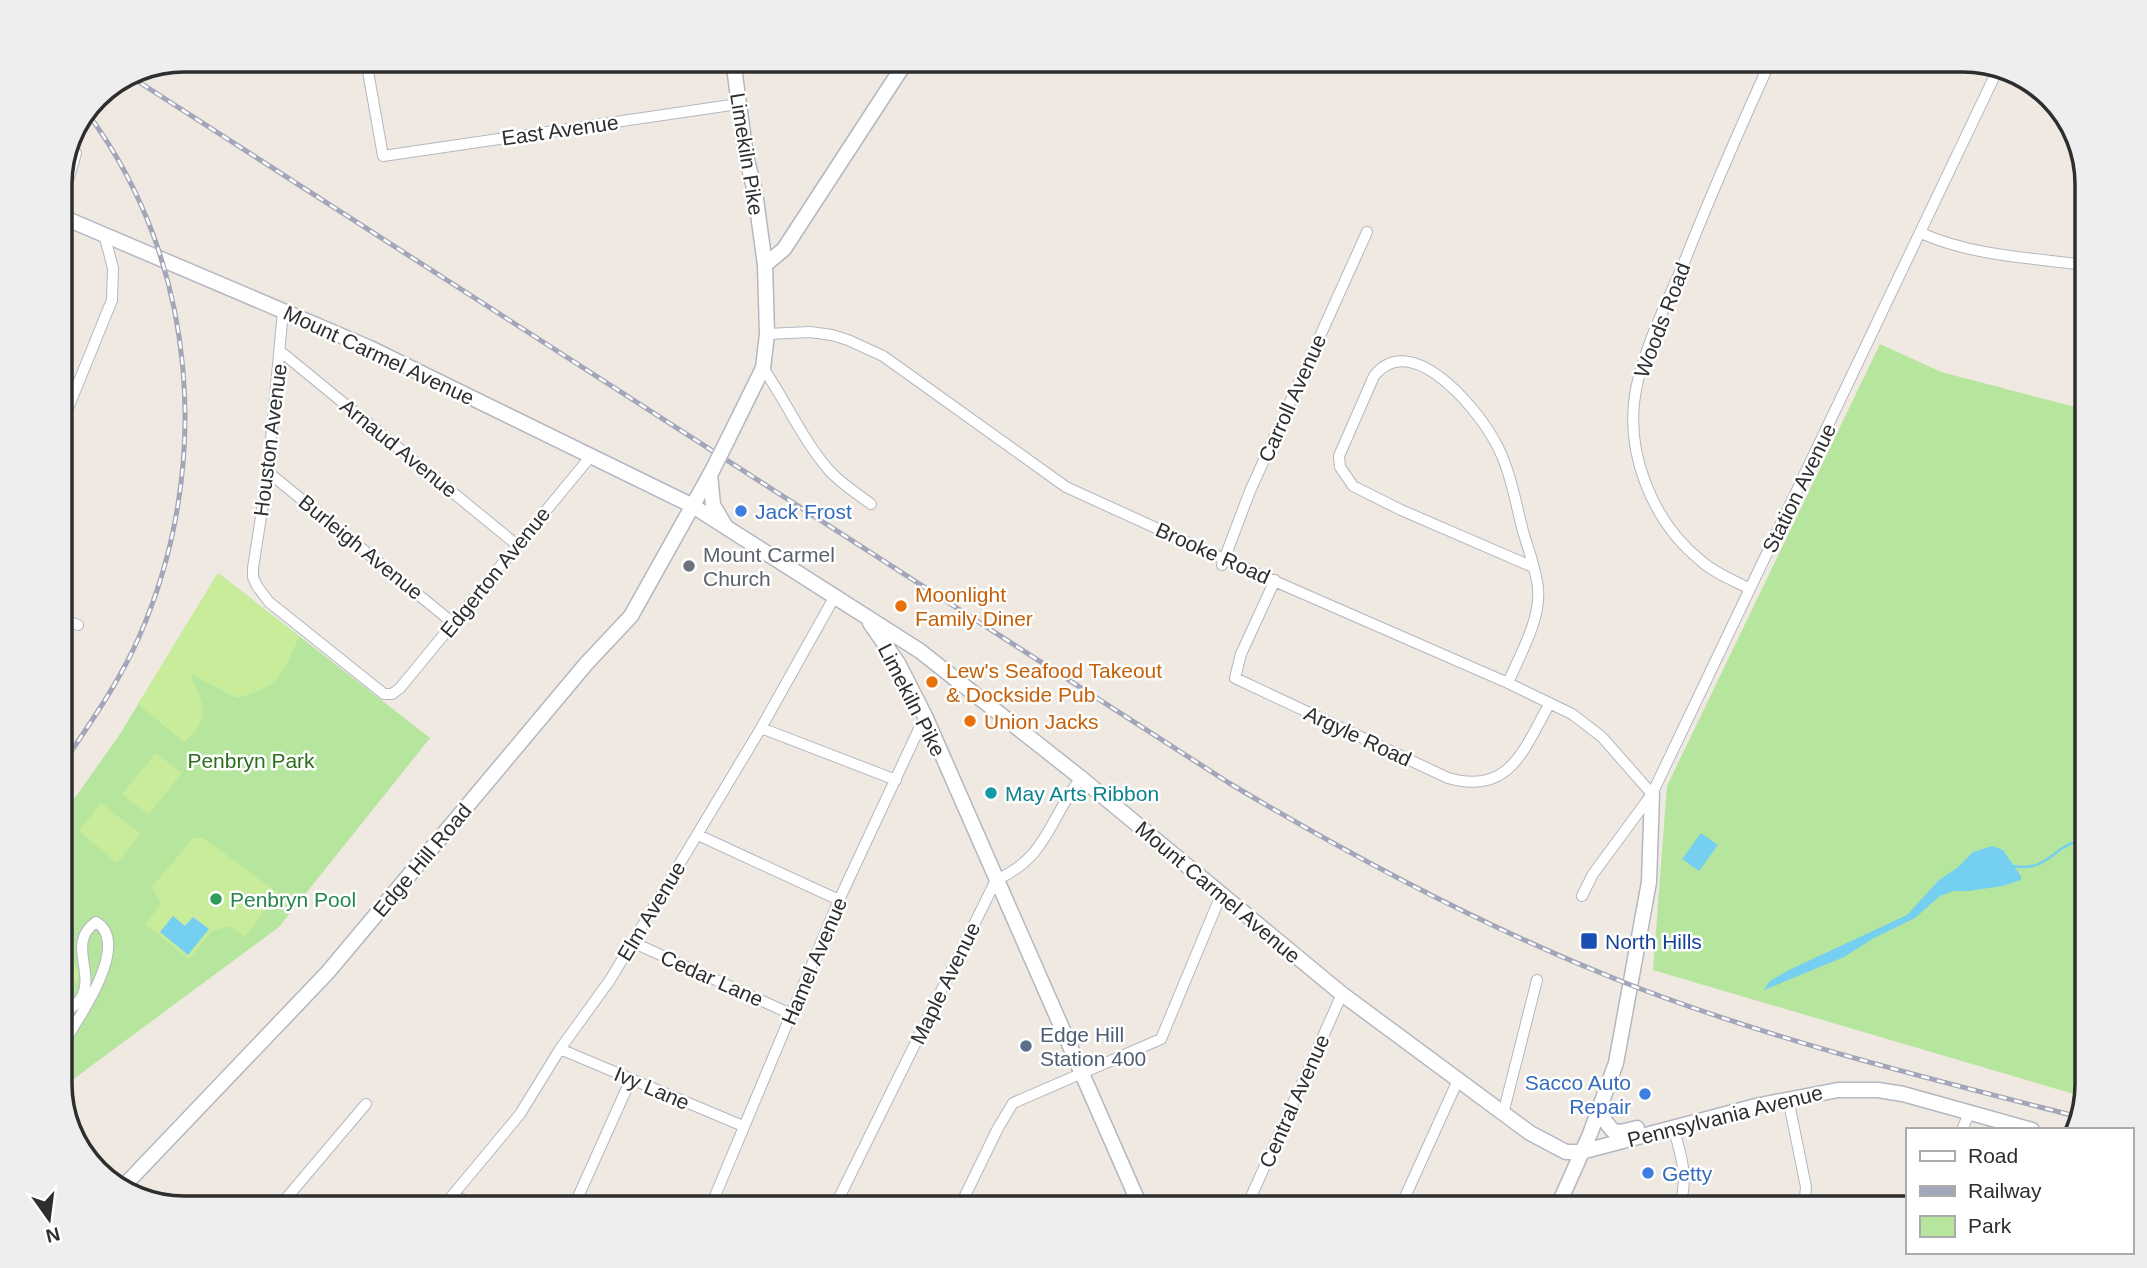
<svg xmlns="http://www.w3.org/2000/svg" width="2147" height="1268" font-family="Helvetica,sans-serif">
<rect width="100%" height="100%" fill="#efe9e1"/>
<path fill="#b6e59e" d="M1880 344 1941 372 2087 410V1084L2084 1097 1653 970 1667 786Z
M218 573 430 738 279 927 60 1089V819L120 734Z"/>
<path fill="#c9ec9a" d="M218 573 299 637C282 676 280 686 237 698L190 674C204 703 212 719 184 742L138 704Z
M156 753 182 773 148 815 122 794Z
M101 803 141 834 117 863 79 831Z
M193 838H203L278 893 245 937 230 926 212 931 189 959 145 924 161 904 152 887Z
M60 934 80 975 71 991 60 998Z"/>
<path fill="#75cff0" d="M1701 833 1718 845 1699 871 1682 859Z
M1992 846 2003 850 2021 876V880L2003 886 1968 891H1953L1940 896 1915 918 1874 938 1844 957 1764 990 1770 981 1789 970 1907 915 1939 880 1957 868 1973 852Z
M173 916 185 926 193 917 209 929 188 955 160 932Z"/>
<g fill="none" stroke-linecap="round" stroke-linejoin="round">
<path stroke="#75cff0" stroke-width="2.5" d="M2014 866C2036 870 2045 861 2061 849 2069 844 2079 840 2087 837"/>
<defs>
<path id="street" d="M366 60 383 156 738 104
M60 208 76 153 72 148
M1921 233C1972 256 2032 258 2087 265
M283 311 268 472 253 568V577L257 586 269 602 384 694H392L400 688 591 456
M767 334 810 332 832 335 848 340 883 356 1066 487 1224 559 1508 683 1572 714 1602 737 1652 794
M280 351 517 545
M763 368C786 401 802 439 828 469 840 483 856 493 871 504
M60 428 112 300 113 268 104 234
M268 472 453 623
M1222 565 1250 491 1367 232
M1275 580 1241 654 1235 678 1448 778C1511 796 1524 748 1550 703
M1750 589C1733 580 1714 573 1700 560 1652 521 1624 451 1636 389 1645 345 1668 301 1685 260 1712 192 1741 126 1771 60
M60 618 78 625
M1508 683C1520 654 1541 620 1538 588 1536 569 1528 549 1523 531 1515 501 1510 467 1494 440 1476 407 1411 329 1374 376L1339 456 1340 467 1353 486 1401 510 1533 567
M761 728 896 780
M698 835 839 900
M1582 896 1593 874 1652 794 1998 69
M632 942 791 1014
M60 1016C67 1011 76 1006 81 998 96 973 66 943 96 922 133 944 75 1024 60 1048
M560 1049 743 1126
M1788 1098 1806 1187 1804 1208
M1503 1114 1537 980
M1673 1127C1681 1153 1690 1183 1678 1208
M1962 1130 1969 1113
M453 1195 482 1208
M278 1208 366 1104
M442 1208 520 1114 560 1049 610 980 761 728 835 596
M573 1208 631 1079
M710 1208 839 900 925 716
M834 1208 996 880C1049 856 1048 820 1081 778
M959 1208 998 1128 1013 1103 1161 1039 1221 895
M1246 1208 1342 994
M1400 1208 1458 1080"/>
<path id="secondary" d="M60 216 370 348 693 506 920 651 1081 778 1342 994 1530 1133 1566 1152H1581L1760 1105 1838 1090H1878L1903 1094 2032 1130
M765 265 784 249 907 60
M728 439 763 368 767 334 765 265 755 192 746 156 733 60
M710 474 713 505 726 527
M870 623 898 663 925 716 1141 1208
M1600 1109 1605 1121 1613 1131 1621 1132 1637 1128
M120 1190 328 972 586 664 631 616 712 471
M1557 1208 1590 1134 1616 1063 1649 882 1652 794"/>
</defs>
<use href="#street" stroke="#b4b7c1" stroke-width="12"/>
<use href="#secondary" stroke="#b4b7c1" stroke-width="17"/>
<use href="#street" stroke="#fff" stroke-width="10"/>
<use href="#secondary" stroke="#fff" stroke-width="14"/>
<defs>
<path id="rail" d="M128 75 1229 783C1361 862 1497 934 1641 989 1784 1043 1931 1079 2079 1117
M60 768C88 726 119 683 139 637 213 469 199 263 88 114"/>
</defs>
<use href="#rail" stroke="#a3a6b8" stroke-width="5"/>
<use href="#rail" stroke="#fff" stroke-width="2.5" stroke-dasharray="8" stroke-linecap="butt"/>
<defs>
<path id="secondary-bridge" d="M712 471 728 439"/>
</defs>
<use href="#secondary-bridge" stroke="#b4b7c1" stroke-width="17" stroke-linecap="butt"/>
<use href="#secondary-bridge" stroke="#fff" stroke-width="14"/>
</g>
<g fill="#3f7fe0" stroke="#fff" stroke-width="2.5">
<circle cx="741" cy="511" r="7"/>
<circle cx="1645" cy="1094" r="7"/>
<circle cx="1648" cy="1173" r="7"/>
</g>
<circle fill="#6b7280" stroke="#fff" stroke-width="2.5" cx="689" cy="566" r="7"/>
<g fill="#e8710a" stroke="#fff" stroke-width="2.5">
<circle cx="901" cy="606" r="7"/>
<circle cx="932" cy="682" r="7"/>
<circle cx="970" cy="721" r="7"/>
</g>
<circle fill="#0f9aa8" stroke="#fff" stroke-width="2.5" cx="991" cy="793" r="7"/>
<circle fill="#2e9e5b" stroke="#fff" stroke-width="2.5" cx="216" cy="899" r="7"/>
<rect fill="#1a4fb4" stroke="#fff" stroke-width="2.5" x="1580" y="932" width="18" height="18" rx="3.5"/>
<circle fill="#5c6f8a" stroke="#fff" stroke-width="2.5" cx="1026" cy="1046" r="7"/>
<g text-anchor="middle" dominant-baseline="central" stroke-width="5" stroke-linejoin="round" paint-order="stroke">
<g font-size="21" fill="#2e2e2e" stroke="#fff">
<text transform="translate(560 130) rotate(-8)">East Avenue</text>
<text transform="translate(747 154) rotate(81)">Limekiln Pike</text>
<text transform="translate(1662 320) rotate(-69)">Woods Road</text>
<text transform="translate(379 355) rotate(25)">Mount Carmel Avenue</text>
<text transform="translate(1292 398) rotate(-66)">Carroll Avenue</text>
<text transform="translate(270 440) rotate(-83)">Houston Avenue</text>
<text transform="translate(399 448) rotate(39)">Arnaud Avenue</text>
<text transform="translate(1799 488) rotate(-64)">Station Avenue</text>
<text transform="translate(361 547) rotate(39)">Burleigh Avenue</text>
<text transform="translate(1213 553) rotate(24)">Brooke Road</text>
<text transform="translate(495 572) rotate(-51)">Edgerton Avenue</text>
<text transform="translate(912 700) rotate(63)">Limekiln Pike</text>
<text transform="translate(1358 736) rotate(25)">Argyle Road</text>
<text transform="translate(422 860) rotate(-50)">Edge Hill Road</text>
<text transform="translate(1218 892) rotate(40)">Mount Carmel Avenue</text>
<text transform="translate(651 911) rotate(-59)">Elm Avenue</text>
<text transform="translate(814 961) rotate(-67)">Hamel Avenue</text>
<text transform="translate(712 978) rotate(24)">Cedar Lane</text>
<text transform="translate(945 983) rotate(-64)">Maple Avenue</text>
<text transform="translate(652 1088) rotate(23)">Ivy Lane</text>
<text transform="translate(1294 1101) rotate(-66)">Central Avenue</text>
<text transform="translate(1725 1116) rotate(-14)">Pennsylvania Avenue</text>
</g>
<g font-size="21" fill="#366cbe" stroke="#fff" text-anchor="start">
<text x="755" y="511">Jack Frost</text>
<text x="1631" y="1082" text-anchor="end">Sacco Auto<tspan x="1631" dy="24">Repair</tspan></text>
<text x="1662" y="1173">Getty</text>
</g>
<g font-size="21" fill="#5b616d" stroke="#fff" text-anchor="start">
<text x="703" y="554">Mount Carmel<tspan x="703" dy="24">Church</tspan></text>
</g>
<g font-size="21" fill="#c56008" stroke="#fff" text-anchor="start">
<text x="915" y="594">Moonlight<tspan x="915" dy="24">Family Diner</tspan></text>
<text x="946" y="670">Lew's Seafood Takeout<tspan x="946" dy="24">&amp; Dockside Pub</tspan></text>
<text x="984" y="721">Union Jacks</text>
</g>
<g font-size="21" fill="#2c6e1b" stroke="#fff">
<text x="251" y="760">Penbryn Park</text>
</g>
<g font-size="21" fill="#0d838f" stroke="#fff" text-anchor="start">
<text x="1005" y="793">May Arts Ribbon</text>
</g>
<g font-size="21" fill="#27864d" stroke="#fff" text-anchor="start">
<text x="230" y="899">Penbryn Pool</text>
</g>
<g font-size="21" fill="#164399" stroke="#fff" text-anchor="start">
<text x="1605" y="941">North Hills</text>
</g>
<g font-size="21" fill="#4e5e75" stroke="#fff" text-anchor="start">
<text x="1040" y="1034">Edge Hill<tspan x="1040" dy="24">Station 400</tspan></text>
</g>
</g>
<path d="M0 0H2147V1268H0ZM184 72H1963A112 112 0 0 1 2075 184V1084A112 112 0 0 1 1963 1196H184A112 112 0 0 1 72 1084V184A112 112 0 0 1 184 72Z" fill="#eee" fill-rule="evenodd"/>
<path fill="none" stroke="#2e2e2e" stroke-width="3.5" d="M184 72H1963A112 112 0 0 1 2075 184V1084A112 112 0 0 1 1963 1196H184A112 112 0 0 1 72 1084V184A112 112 0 0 1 184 72Z"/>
<rect x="1906" y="1128" width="228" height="126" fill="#ffffff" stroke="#ababab" stroke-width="2"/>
<rect x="1920" y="1151" width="35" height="10" fill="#ffffff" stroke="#ababab" stroke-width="2"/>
<text x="1968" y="1163" font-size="21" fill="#2e2e2e">Road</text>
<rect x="1920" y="1186" width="35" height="10" fill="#a3a6b8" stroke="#ababab" stroke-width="2"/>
<text x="1968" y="1198" font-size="21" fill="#2e2e2e">Railway</text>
<rect x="1920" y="1216" width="35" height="21" fill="#b6e59e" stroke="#ababab" stroke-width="2"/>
<text x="1968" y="1233" font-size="21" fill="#2e2e2e">Park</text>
<g transform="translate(49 1219) rotate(166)" stroke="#ffffff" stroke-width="5" paint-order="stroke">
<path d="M0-5L12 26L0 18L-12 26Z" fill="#2e2e2e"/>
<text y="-10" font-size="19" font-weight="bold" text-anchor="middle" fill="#2e2e2e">N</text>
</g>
</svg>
